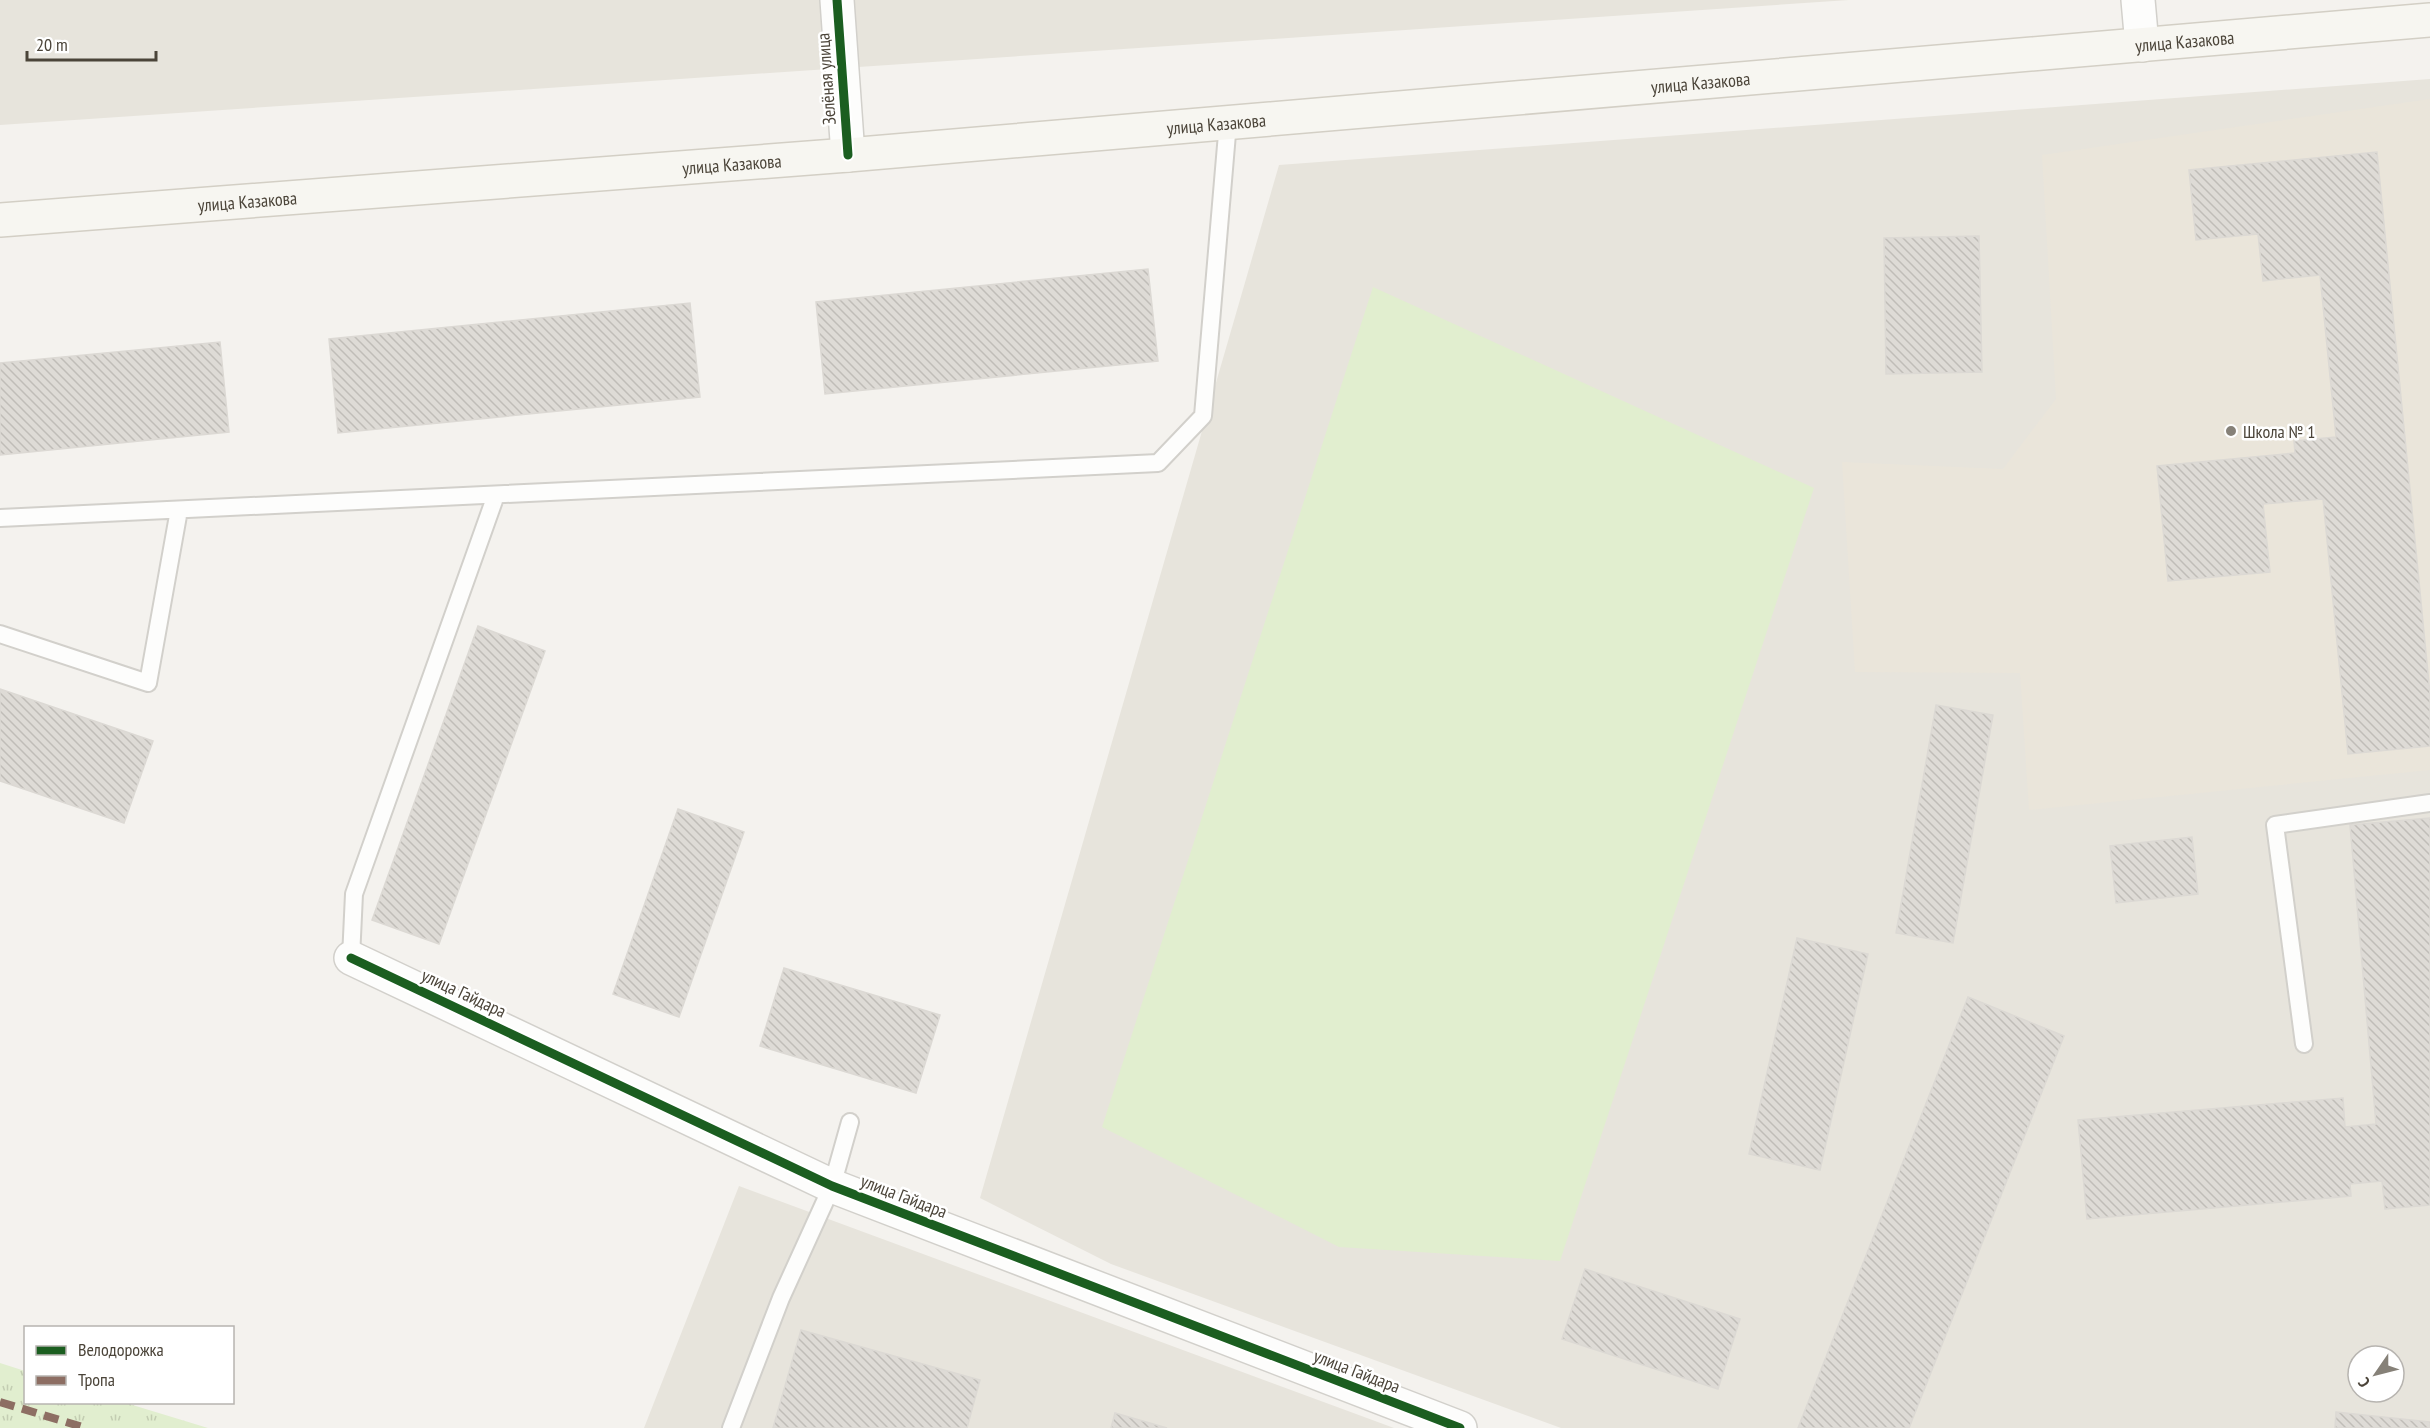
<svg xmlns="http://www.w3.org/2000/svg" width="2430" height="1428" font-family="'PT Sans Narrow',sans-serif">
<defs>
<pattern id="park-tufts" width="24" height="20" patternUnits="userSpaceOnUse" patternTransform="scale(1.5)"><rect width="24" height="20" fill="#e1eecf"/><path d="M3 7l-1-3M5 7V3M7 7l1-3M15 17l-1-3M17 17v-4M19 17l1-3" fill="none" stroke="#c3cdb2"/></pattern>
<pattern id="building-back-hatch" width="6" height="6" patternUnits="userSpaceOnUse" patternTransform="scale(1.5)"><rect width="6" height="6" fill="#dedbd6"/><path d="M-1 5l2 2M0 0l6 6M5-1l2 2" fill="none" stroke="#c0bdb8"/></pattern>
</defs>
<rect width="100%" height="100%" fill="#f4f2ee"/>
<path fill="#e7e4dc" fill-rule="evenodd" d="M0 0H1849L0 125Z
M2430 79V1428H1561L1111 1264 980 1198 1279 165ZM2358 1356H2394V1392H2358Z
M739 1186 1394 1428H644Z"/>
<path fill="#eae5da" d="M2430 99V770L2029 810 2020 673 1855 672 1842 462 2003 469 2056 399 2042 155Z"/>
<path fill="url(#park-tufts)" d="M0 1363 25 1371 26 1402 126 1403 208 1428H0Z"/>
<path fill="#e1eecf" d="M1373 287 1814 488 1560 1261 1339 1247 1102 1127Z"/>
<path fill="url(#building-back-hatch)" stroke="#dcd9d4" stroke-width="1.5" d="M2377 152 2430 694V746L2348 754 2323 499 2263 504 2270 572 2168 581 2157 466 2295 453 2294 441 2336 437 2320 275 2263 281 2258 234 2196 240 2189 170Z
M1979 236 1982 372 1886 374 1884 238Z
M1148 269 1158 361 825 394 816 302Z
M690 303 700 397 338 433 329 339Z
M220 342 229 432 0 455V363Z
M478 626 545 651 439 944 372 920Z
M0 689 153 741 124 823 0 781Z
M1936 705 1993 715 1953 943 1896 933Z
M678 809 744 832 679 1017 613 994Z
M2430 818V1205L2385 1209 2382 1181 2350 1184 2351 1196 2087 1219 2078 1120 2343 1098 2345 1127 2376 1124 2350 825Z
M2192 837 2198 894 2116 903 2110 846Z
M1797 938 1868 954 1820 1170 1749 1154Z
M784 968 940 1015 916 1093 760 1046Z
M1968 997 2064 1036 1909 1428H1798Z
M1585 1269 1740 1319 1718 1389 1562 1339Z
M801 1330 980 1380 967 1428H773Z
M2336 1412 2430 1422V1428H2335Z
M1115 1413 1167 1428H1111Z"/>
<g fill="none" stroke-linecap="round" stroke-linejoin="round">
<defs>
<path id="service" d="M0 518 1158 463 1203 416 1228 122
M0 634 148 683 179 510
M351 958 354 894 496 495
M2304 1044 2275 825 2430 803
M731 1428 781 1298 832 1186 850 1122"/>
<path id="minor" d="M837 0 848 155
M2138 0 2142 45
M351 958 832 1186 1460 1428"/>
<g id="secondary">
<path id="s1" d="M0 220 848 155 2430 20"/>
</g>
</defs>
<use href="#service" stroke="#d2d0cb" stroke-width="20"/>
<use href="#minor" stroke="#d2d0cb" stroke-width="36"/>
<use href="#secondary" stroke="#d3cfc5" stroke-width="36"/>
<use href="#service" stroke="#fdfdfc" stroke-width="16"/>
<use href="#minor" stroke="#fdfdfc" stroke-width="33"/>
<use href="#secondary" stroke="#f7f6f1" stroke-width="33"/>
<path stroke="#8d6e63" stroke-width="8" stroke-dasharray="15 8" stroke-linecap="butt" d="M0 1402 86 1428"/>
<defs>
<path id="cycleway" d="M837 0 848 155
M351 958 832 1186 1460 1428"/>
</defs>
<use href="#cycleway" stroke="#fff" stroke-width="13"/>
<use href="#cycleway" stroke="#1b5e20" stroke-width="9"/>
</g>
<circle fill="#868178" stroke="#fff" stroke-width="2" cx="2231" cy="431" r="6"/>
<g text-anchor="middle" dominant-baseline="central" stroke-width="5" stroke-linejoin="round" paint-order="stroke">
<g font-size="18" fill="#4b4439" stroke="#fff">
<text stroke="none"><textPath href="#s1" startOffset="2192">улица Казакова</textPath></text>
<text transform="translate(826 79) rotate(-94)">Зелёная улица</text>
<text stroke="none"><textPath href="#s1" startOffset="1706">улица Казакова</textPath></text>
<text stroke="none"><textPath href="#s1" startOffset="1220">улица Казакова</textPath></text>
<text stroke="none"><textPath href="#s1" startOffset="734">улица Казакова</textPath></text>
<text stroke="none"><textPath href="#s1" startOffset="248">улица Казакова</textPath></text>
<text transform="translate(464 993) rotate(25)">улица Гайдара</text>
<text transform="translate(904 1196) rotate(21)">улица Гайдара</text>
<text transform="translate(1357 1371) rotate(21)">улица Гайдара</text>
</g>
<g font-size="18" fill="#4b4439" stroke="#fff" text-anchor="start">
<text x="2243" y="431">Школа № 1</text>
</g>
</g>
<rect x="24" y="1326" width="210" height="78" fill="#ffffff" stroke="#b7b4b0" stroke-width="1.5"/>
<rect x="36" y="1346" width="30" height="9" fill="#1b5e20" stroke="#b7b4b0" stroke-width="1.5"/>
<text x="78" y="1356" font-size="18" fill="#4b4439">Велодорожка</text>
<rect x="36" y="1376" width="30" height="9" fill="#8d6e63" stroke="#b7b4b0" stroke-width="1.5"/>
<text x="78" y="1386" font-size="18" fill="#4b4439">Тропа</text>
<g transform="translate(2376 1374) rotate(235)"><circle r="28" fill="#ffffff" stroke="#b7b4b0" stroke-width="1.5"/>
<path d="M0-4.5L10 22L0 15L-10 22Z" fill="#868178"/>
<text y="-9" font-size="16" font-weight="bold" text-anchor="middle" fill="#4b4439">С</text>
</g>
<path d="M27 51v9h129v-9" fill="none" stroke="#4b4439" stroke-width="3"/>
<text x="36" y="51" font-size="18" fill="#4b4439" stroke="#ffffff" stroke-width="4.5" paint-order="stroke">20 m</text>
</svg>
